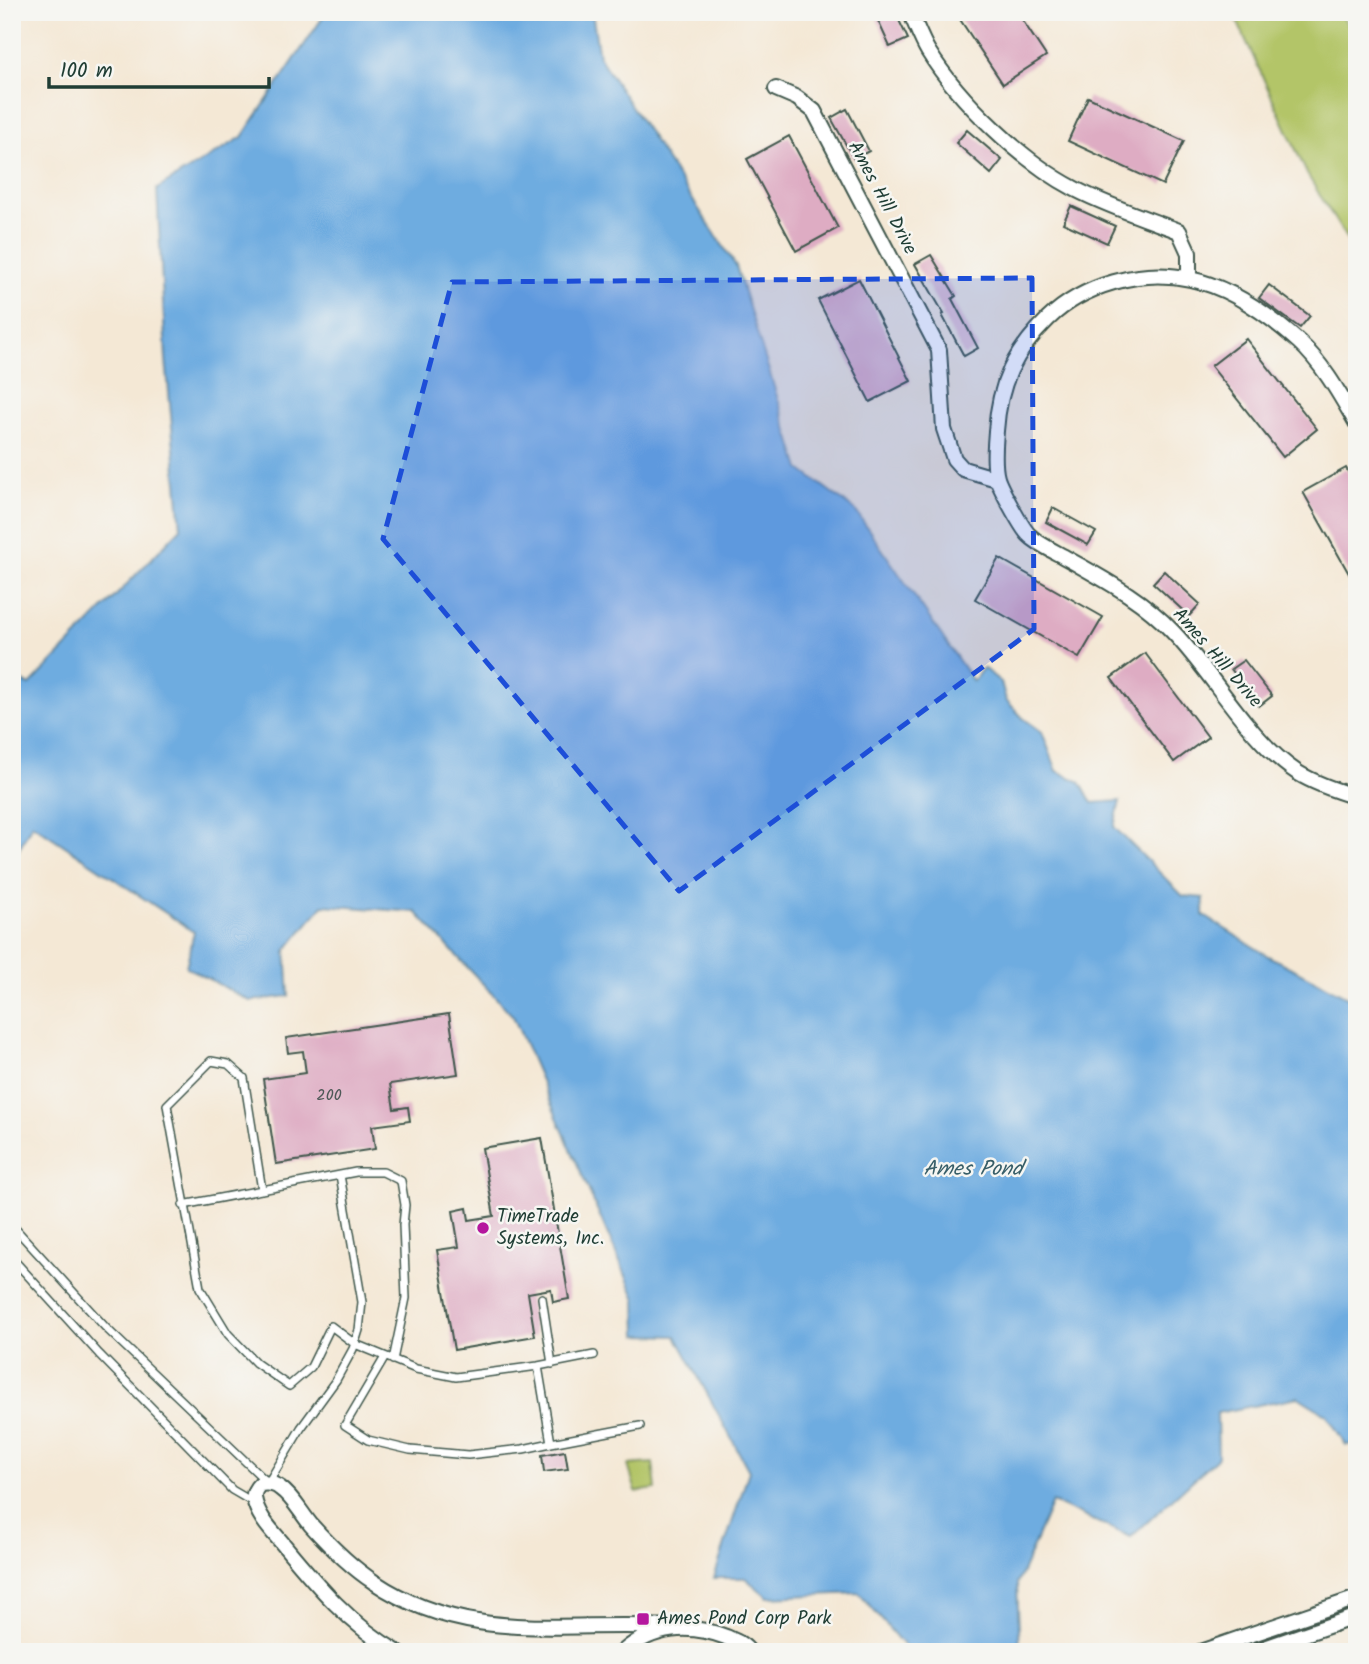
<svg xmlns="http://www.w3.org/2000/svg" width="1369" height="1664" font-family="Kalam,sans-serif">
<rect width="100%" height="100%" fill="#f6f6f2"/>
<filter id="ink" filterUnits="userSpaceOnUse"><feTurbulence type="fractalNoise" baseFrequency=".0143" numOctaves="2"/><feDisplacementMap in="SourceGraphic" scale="14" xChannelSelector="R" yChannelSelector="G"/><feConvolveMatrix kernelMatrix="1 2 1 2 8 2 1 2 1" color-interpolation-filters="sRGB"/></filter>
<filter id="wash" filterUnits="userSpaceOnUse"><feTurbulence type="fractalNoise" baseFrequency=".00686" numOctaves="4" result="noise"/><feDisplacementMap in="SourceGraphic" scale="28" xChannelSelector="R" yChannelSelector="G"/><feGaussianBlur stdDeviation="1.57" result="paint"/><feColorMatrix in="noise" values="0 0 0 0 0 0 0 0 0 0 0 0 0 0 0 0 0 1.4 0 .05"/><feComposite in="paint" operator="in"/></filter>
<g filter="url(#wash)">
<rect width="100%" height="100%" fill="#f4e8d5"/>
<path fill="#b3c568" stroke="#69814e" stroke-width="2" d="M1233 12H1339L1357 37V256L1307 174Z
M653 1463 656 1489 636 1492 628 1465Z"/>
<path fill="#6eace0" stroke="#46748a" stroke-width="2" d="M319 12H592L599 57 736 266 800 469 855 510 973 681 983 668 1001 682 1006 700 1023 718 1042 732 1057 771 1080 782 1092 803 1120 801 1114 827 1183 896 1204 898 1203 915 1268 956 1357 1002V1444L1346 1445 1327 1415 1298 1397 1217 1413 1218 1457 1131 1537 1052 1502 1017 1584 1020 1652H909L859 1593 768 1597 745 1578H714L749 1471 676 1336 637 1335 636 1299 513 1016 416 912 323 905 286 950 289 996 250 1001 186 967 194 932 32 824 12 862V678L30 685 181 528 166 359 157 189 242 137 323 17Z"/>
<g id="blocks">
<path fill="#deacc3" d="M874 12H895L908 39 890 47Z
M955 12H1017L1046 56 1003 84Z
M1088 97 1184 141 1163 185 1068 141Z
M847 109 869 151 854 159 831 118Z
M967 130 1002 160 991 174 956 143Z
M789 136 838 228 796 251 747 159Z
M1071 206 1115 226 1107 243 1063 223Z
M931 255 956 296 952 299 978 348 964 356 942 315 944 314 915 264Z
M859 279 911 381 870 402 818 300Z
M1269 285 1310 316 1300 328 1259 298Z
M1246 339 1317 429 1283 457 1211 366Z
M1346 468 1357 488V588L1303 492Z
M1053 508 1096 532 1088 545 1046 522Z
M999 558 1103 617 1079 658 975 599Z
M1164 571 1200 604 1189 616 1153 583Z
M1145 653 1208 737 1174 762 1111 678Z
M1244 660 1272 696 1259 706 1231 669Z
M449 1014 458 1074 390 1084 394 1109 408 1107 410 1121 372 1126 375 1149 276 1164 263 1079 306 1073 303 1051 288 1053 286 1038Z
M542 1138 569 1299 553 1302 551 1289 528 1293 535 1336 454 1350 437 1250 459 1247 453 1211 467 1208 469 1220 494 1216 482 1148Z
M565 1451 568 1469 544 1472 542 1455Z"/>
</g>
</g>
<g filter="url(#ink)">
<use href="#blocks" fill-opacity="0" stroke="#3f574c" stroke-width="2"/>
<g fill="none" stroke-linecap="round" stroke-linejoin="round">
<defs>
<path id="lane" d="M262 1190 244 1078 228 1064 211 1061 167 1105 200 1288 228 1334 256 1363 289 1386 311 1367 331 1326 355 1344 416 1369 456 1377 538 1366 594 1355
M183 1205 356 1172H383L401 1181 405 1205 403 1225 406 1298 393 1360
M12 1225 106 1328 268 1483 301 1428 336 1380 353 1349 359 1330 362 1302 340 1175
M12 1258 99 1354 232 1490 256 1504
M542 1298 552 1364
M385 1357 345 1425 368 1440 410 1450 468 1455 523 1449 551 1443 538 1366
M551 1443 640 1426"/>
<path id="street" d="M910 12C916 25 921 39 928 51 959 101 1023 162 1075 189 1108 206 1144 218 1179 231L1189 253V278
M776 89 797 98 814 111 939 350 944 429 954 459 963 469 997 479
M1357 424C1340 395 1324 365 1299 342 1269 315 1229 287 1190 279 1141 268 1083 285 1048 319 1014 352 999 384 996 431 995 445 993 464 997 478 1000 488 1021 526 1028 534 1037 544 1056 552 1068 559 1105 580 1142 599 1172 631 1214 674 1247 739 1298 773 1316 784 1337 791 1357 797
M397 1652C351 1626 316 1584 283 1544 272 1531 257 1516 254 1498 253 1492 256 1488 260 1484 267 1483 274 1483 280 1488 293 1497 301 1513 311 1525 329 1545 351 1567 374 1582 474 1649 575 1618 686 1628
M623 1652C653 1626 690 1623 726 1637 735 1641 744 1644 749 1652
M1200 1652 1357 1598
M1253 1652 1357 1616"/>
</defs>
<use href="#lane" stroke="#3f574c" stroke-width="10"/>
<use href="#street" stroke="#3f574c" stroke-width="18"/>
<use href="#lane" stroke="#fff" stroke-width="7"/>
<use href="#street" stroke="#fff" stroke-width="14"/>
</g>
</g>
<path fill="#1d4ed8" fill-opacity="0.2" stroke="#1d4ed8" stroke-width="5" stroke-dasharray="14 9" stroke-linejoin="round" d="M1032 278 1034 629 679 891 383 539 452 282Z"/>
<g fill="#b5179e" stroke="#f6f6f2" stroke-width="2.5">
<circle cx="483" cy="1228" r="7"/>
<rect x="636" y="1612" width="14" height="14" rx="3.5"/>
</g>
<g text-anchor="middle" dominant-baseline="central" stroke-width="5" stroke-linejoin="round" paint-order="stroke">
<g font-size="16" fill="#4f5958">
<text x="329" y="1095">200</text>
</g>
<g font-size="19" fill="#1f3d34" stroke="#f6f6f2">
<text transform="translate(882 198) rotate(62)">Ames Hill Drive</text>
<text transform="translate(1217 658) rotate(49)">Ames Hill Drive</text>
</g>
<g font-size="19" fill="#1f3d34" stroke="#f6f6f2" text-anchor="start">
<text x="497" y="1217">TimeTrade<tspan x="497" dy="22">Systems, Inc.</tspan></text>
<text x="657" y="1619">Ames Pond Corp Park</text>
</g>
<g font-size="21" font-style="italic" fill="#375e68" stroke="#f6f6f2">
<text x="973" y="1169">Ames Pond</text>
</g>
</g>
<rect width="1369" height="1664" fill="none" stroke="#f6f6f2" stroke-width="42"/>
<path d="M49 77v10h220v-10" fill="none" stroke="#1f3d34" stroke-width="3.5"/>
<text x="60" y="77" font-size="21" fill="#1f3d34" stroke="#f6f6f2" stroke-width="5" paint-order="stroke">100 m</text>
</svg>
